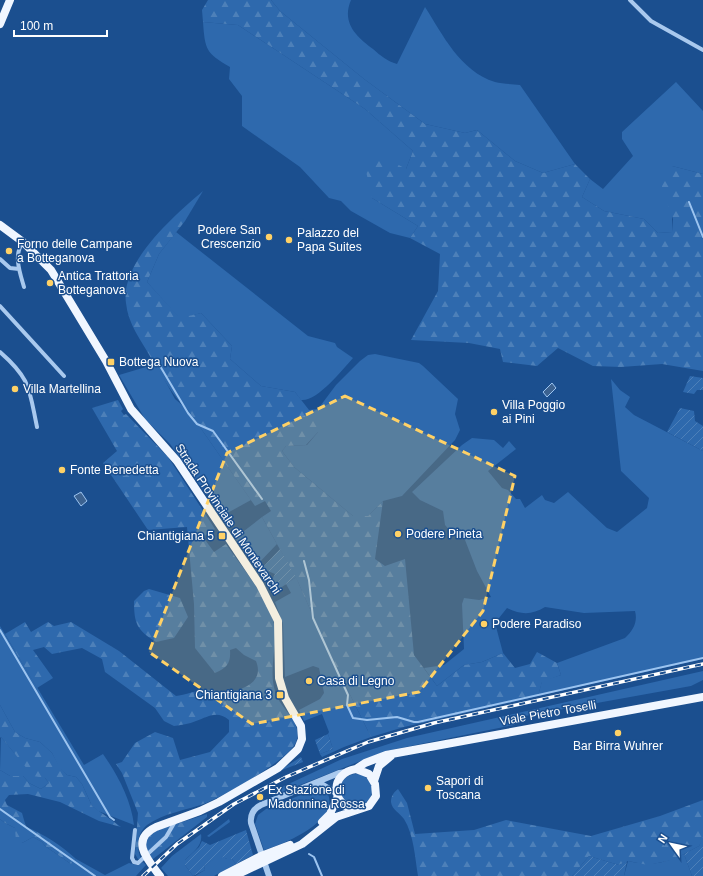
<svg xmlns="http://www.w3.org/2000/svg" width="703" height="876" font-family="Arial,sans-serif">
<defs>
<pattern id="forest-firs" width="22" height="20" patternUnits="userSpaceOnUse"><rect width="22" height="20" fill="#2e69ad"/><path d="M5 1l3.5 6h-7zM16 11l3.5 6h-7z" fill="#4d80b9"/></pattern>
<pattern id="garden-furrows" width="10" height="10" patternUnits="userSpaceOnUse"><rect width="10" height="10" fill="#2e69ad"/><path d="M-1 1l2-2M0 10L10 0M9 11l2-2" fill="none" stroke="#4d80b9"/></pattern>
<pattern id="water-ripples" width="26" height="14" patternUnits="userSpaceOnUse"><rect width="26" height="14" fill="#3c6290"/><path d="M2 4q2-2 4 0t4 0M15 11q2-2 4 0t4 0" fill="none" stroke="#597aa1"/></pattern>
</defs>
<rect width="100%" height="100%" fill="#1b4f8f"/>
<path fill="#2e69ad" d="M271 0H351C341 23 357 37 373 49 381 56 387 61 397 64L425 7C443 35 460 71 495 82 502 84 512 84 520 85L575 164 543 173 515 161 477 130 465 133 425 124 364 79 280 11Z
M203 22 238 25 365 109 413 151 406 169 372 198 418 226 410 238 390 233 351 211 341 201 329 198 300 167 242 126V96L229 79 230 67C206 53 205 50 203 22Z
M676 82 703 111V174L672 166V232L658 233 644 219 604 211 582 197 590 179 603 189 633 156 622 139V132Z
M176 232 308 336 335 343 337 347 353 358C342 370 317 402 301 400L295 392 261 386 230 359 232 346 201 313 180 319 147 282 159 254Z
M375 354 419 363 423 366 458 399 455 414 460 430 455 440 402 496 383 501 368 516H353L294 467 282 451 286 446 307 445 318 432V409L336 385 360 361 368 355Z
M156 364 175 399 188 410 251 500 222 516 170 444 145 419 119 375Z
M611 379 620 390 630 397 625 407 634 415 703 451V659L538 696 542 681 561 675 557 663 625 638C633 631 638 622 635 611L584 613 545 607C532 615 521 615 507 608L495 623 503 653 482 662 464 665 437 686 424 668 444 665 464 649 462 604 464 598 479 600 491 597 477 571 465 540 452 533 445 525 443 511 420 500 412 492 462 445 472 438 494 440 503 448 509 441 516 449 488 471 502 488 508 490 516 499H520L525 508 542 495 545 500 554 503 568 492 607 528 617 532 647 508 649 498 621 471Z
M262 517 277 544 255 567 235 538Z
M296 577 327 648 371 737 344 747 322 757 320 754 333 749 328 734 329 732 322 714 304 721 299 710 320 699 324 693 319 668 313 666 285 677 283 624 275 602 291 593 286 584Z
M0 626 84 765 103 754C117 774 131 799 134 825L98 811 92 806 82 784 76 777 67 775 60 769 52 753 40 742 25 738 15 732 0 705Z
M703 671V680L691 686 525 716 514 725 386 751 272 796 280 788 342 759 407 738Z
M1 737 16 755 45 778 49 783 41 789 29 783 23 776H10L0 770Z
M340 790a16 16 0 1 1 32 0a16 16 0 1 1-32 0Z
M322 789 328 794C339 821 285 844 264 850L255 824 258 815 266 809 308 792Z
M0 819 5 823 15 828 22 843 33 837 42 842 45 846 71 864 76 859 105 875 129 863 137 865 143 862 146 865 136 876H0Z
M229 819 230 822 209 837 207 836Z
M201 834C203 846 193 852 185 860V865L193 876H168L161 868 172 856Z
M684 854 692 876H624L628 861C652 866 662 864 684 854Z
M219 855 227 859H232L236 864 214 876H195L205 870 204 866Z"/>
<path fill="url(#forest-firs)" d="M208 0H271L280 11 364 79 425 124 465 133 477 130 515 161 543 173 575 164 590 179 582 197 604 211 644 219 658 233 672 232 673 219 663 192 660 175 672 166 703 174V371L662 364 621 367 593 366 558 348 537 366 503 362 500 349 469 343 411 340 438 291 440 254 410 238 418 226 372 198 366 171 375 152 406 169 413 151 365 109 238 25 203 22 202 10Z
M203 191 185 221 159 254 147 282 180 318 201 313 232 346 230 359 261 386 295 392 309 410 318 409V432L306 445 286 446 282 451 294 467 353 516H368L383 501 375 559 385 566 405 559 414 655 437 686 464 665 482 662 503 653 515 668 530 664 537 652 557 663 561 675 542 682 538 696 404 727 371 737 327 648 298 582 262 517 271 511 265 501 255 506 188 410C171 395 163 376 151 358 141 340 128 324 126 303 120 262 175 215 203 191Z
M118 400 123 409 121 411 124 415 126 414 168 457 215 529 203 537 214 552 226 544C241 566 273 604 275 630 276 650 269 672 275 691 279 709 304 721 296 742 289 760 225 795 206 803 188 810 163 813 147 825 137 833 136 848 141 859H138L135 854 138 813 122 773 116 764 122 762 135 743 155 732 173 738 180 760 210 752 229 732V720C217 710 208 717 196 721 189 724 181 725 174 726L164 721 155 708 105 672 102 659 82 648 52 654 44 647 33 650 53 678 37 688 5 634 25 622 31 632 48 622 54 626 71 622 119 651 176 696C185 695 203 688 210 690 215 690 218 693 222 693 241 691 265 683 256 661L244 655 236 648 230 650C231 663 227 668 215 673L195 648 194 604 187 527 148 530 103 463 117 451 92 408Z
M149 589 180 598 188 617 174 638 156 642C137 630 134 624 134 601L144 591Z
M0 705 15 732 25 738 40 742 52 753 61 769 67 775 76 777 82 784 92 806 121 827 99 821 60 802 28 794 9 795 5 800 7 805 22 813 26 827C44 834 62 846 76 859L71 864 45 846 42 842 33 837 22 843 16 842 15 828 5 823 0 819V770L10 776H23L29 783 41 789 49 783 45 778 33 776 1 737 0 738Z
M398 789 407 803 415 834 474 830 506 820 591 836 660 816 703 800V839L699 846 684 854 672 860 648 865 628 861 619 865 589 856 572 876H418C415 858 414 835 404 819 400 813 392 810 391 802 391 796 394 792 398 789Z
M207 814V817L153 859 149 856 167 838 176 824Z
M171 825 167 833 147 853C141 835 158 830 171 825Z"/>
<path fill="url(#garden-furrows)" d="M690 376 703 378V390H697L694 394 683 392Z
M680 408 694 411 695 421 703 426V451L667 432Z
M280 549 296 577 279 589 275 582 269 587 268 582H271L275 574 263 569V567Z
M328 734 333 749 320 754 315 740Z
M301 757 303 762 282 770V769Z
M246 830 253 855 236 864 232 859H227L219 856 204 866 205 870 193 876 185 865V860L199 847 202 841 210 845Z
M703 837V876H692L684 854 699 846Z
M589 856 619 865 627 861 624 876H572Z"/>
<path fill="url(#water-ripples)" stroke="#9cc4f0" d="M552 383 556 388 547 397 543 392Z
M81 492 87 501 81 506 74 496Z"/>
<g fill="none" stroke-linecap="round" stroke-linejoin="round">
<path stroke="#9cc4f0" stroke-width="2" d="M689 202 703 237
M160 366 188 413 197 424 213 431 262 499
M304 561 309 580 313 618 348 695 347 705 353 718 367 720 397 717 414 722H418L703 658
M0 630 110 817 114 820
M0 809 95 876
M309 854 314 857 322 876"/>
<path stroke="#a9c9ee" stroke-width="4" d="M630 0 651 21 703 50
M23 242C13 255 20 273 24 287
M0 259 10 268 19 269
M0 306 64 376
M0 352C31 379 29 389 37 427
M135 830 132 858 134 862 138 863 166 837 176 820"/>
<path stroke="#a9c9ee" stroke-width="6" d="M316 785H323L336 793
M269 876 251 823C250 815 253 809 261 805L339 773 346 772"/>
<path stroke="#f0f6ff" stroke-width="8" d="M0 24 10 0
M0 225 23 242 51 270 106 361 131 409 177 461 260 585 278 621 279 678 285 698 301 726 302 739 298 749 278 768 219 802 200 811 156 827C129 840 148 860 160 876
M356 769 365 763 386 755 703 697
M374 781 379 766 391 756
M322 822 330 814 337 798
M222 876 261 856 290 845
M234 876 302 844 336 817 369 806 376 796 375 784 369 774 356 769C330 773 330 804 355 810"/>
<defs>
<path id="rail" d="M143 876 177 844 234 804 286 777 368 742 434 723 703 664"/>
</defs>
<use href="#rail" stroke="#fff" stroke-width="3.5"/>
<use href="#rail" stroke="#1b4f8f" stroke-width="2" stroke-dasharray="6" stroke-linecap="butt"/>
</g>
<path fill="#ffd166" fill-opacity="0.2" stroke="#ffd166" stroke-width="3" stroke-dasharray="8 5" stroke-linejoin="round" d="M345 396 515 476 483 611 419 692 252 724 149 652 227 453Z"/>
<g fill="#ffd166" stroke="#1b4f8f" stroke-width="1.5">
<circle cx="269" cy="237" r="4"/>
<circle cx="289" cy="240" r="4"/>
<circle cx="9" cy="251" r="4"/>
<circle cx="50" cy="283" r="4"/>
<rect x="107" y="358" width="8" height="8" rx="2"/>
<circle cx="15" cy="389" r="4"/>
<circle cx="494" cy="412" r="4"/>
<circle cx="62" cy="470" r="4"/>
<circle cx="398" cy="534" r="4"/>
<rect x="218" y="532" width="8" height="8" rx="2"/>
<circle cx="484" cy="624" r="4"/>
<circle cx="309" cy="681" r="4"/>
<rect x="276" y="691" width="8" height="8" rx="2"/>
<circle cx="618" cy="733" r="4"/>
<circle cx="428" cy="788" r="4"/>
<circle cx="260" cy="797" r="4"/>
</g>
<g text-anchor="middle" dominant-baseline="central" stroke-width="3" stroke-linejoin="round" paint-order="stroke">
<g font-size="12" fill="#fff" stroke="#1b4f8f" text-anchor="start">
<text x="261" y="230" text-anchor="end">Podere San<tspan x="261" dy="14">Crescenzio</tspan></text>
<text x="297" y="233">Palazzo del<tspan x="297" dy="14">Papa Suites</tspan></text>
<text x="17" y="244">Forno delle Campane<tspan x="17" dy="14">a Botteganova</tspan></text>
<text x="58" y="276">Antica Trattoria<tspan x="58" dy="14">Botteganova</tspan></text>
<text x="119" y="362">Bottega Nuova</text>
<text x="23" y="389">Villa Martellina</text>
<text x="502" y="405">Villa Poggio<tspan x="502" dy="14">ai Pini</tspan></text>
<text x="70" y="470">Fonte Benedetta</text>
<text x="406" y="534">Podere Pineta</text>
<text x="214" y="536" text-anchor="end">Chiantigiana 5</text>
<text x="492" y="624">Podere Paradiso</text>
<text x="317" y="681">Casa di Legno</text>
<text x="272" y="695" text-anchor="end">Chiantigiana 3</text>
<text x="618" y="746" text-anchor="middle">Bar Birra Wuhrer</text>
<text x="436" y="781">Sapori di<tspan x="436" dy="14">Toscana</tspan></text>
<text x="268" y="790">Ex Stazione di<tspan x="268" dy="14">Madonnina Rossa</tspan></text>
</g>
<g font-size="12" fill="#fff" stroke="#1b4f8f">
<text transform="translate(228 519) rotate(56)">Strada Provinciale di Montevarchi</text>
<text transform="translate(548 713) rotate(-10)">Viale Pietro Toselli</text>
</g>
</g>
<g transform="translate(671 844) rotate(303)" stroke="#1b4f8f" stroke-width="3" paint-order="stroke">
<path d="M0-3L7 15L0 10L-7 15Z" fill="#ffffff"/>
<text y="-6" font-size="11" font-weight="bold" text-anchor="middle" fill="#ffffff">N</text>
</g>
<path d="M14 30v6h93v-6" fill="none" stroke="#ffffff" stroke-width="2"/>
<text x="20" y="30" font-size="12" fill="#ffffff" stroke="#1b4f8f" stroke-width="3" paint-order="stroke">100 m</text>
</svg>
